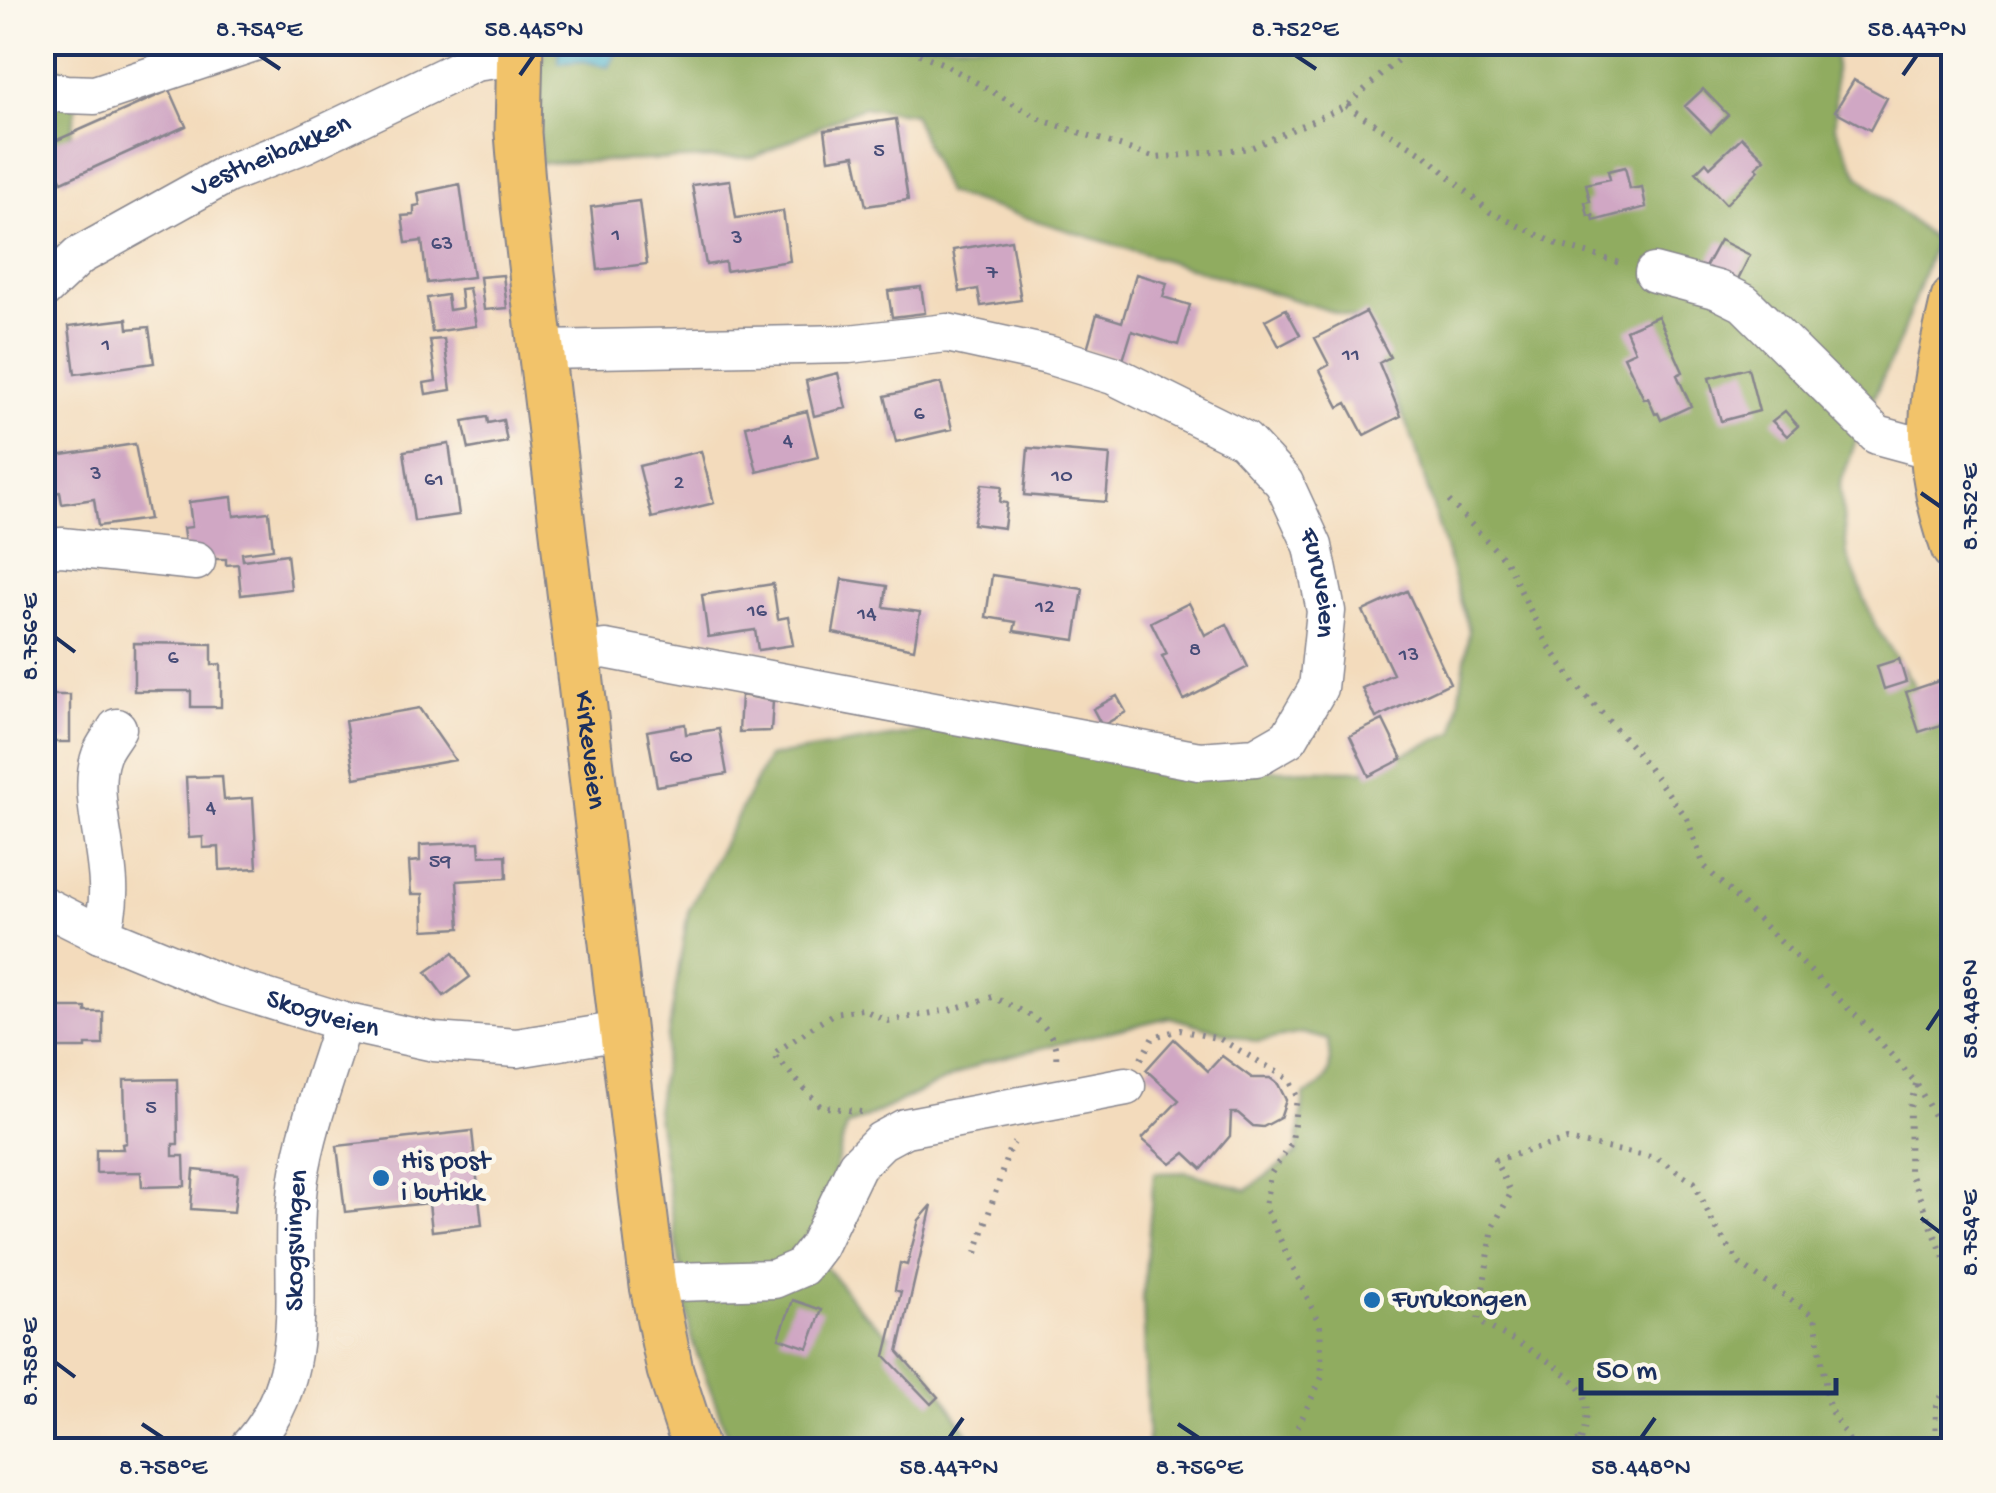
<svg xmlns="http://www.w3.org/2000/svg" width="1996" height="1493" font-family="'Gochi Hand',sans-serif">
<rect width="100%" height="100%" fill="#fbf7ec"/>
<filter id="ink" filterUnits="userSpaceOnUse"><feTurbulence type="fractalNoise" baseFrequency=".01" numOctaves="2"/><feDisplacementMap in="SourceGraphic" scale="20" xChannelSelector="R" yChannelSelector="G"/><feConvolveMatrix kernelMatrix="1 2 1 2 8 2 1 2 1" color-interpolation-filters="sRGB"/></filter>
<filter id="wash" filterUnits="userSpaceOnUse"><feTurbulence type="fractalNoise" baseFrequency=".0048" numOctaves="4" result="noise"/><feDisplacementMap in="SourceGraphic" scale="40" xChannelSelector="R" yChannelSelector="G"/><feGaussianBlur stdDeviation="2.25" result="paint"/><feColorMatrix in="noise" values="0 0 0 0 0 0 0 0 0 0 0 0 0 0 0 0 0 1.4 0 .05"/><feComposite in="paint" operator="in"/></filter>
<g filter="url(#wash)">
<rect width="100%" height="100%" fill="#f3dbbc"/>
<path fill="#90ac60" stroke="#566e5f" stroke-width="2.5" d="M545 43H1835V127L1859 176 1935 241 1900 340 1863 421 1840 485 1847 554 1876 627 1945 732 1953 738V1450H1148L1143 1296 1154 1173 1187 1172 1247 1190 1297 1153 1304 1095C1334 1081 1331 1070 1328 1040L1302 1033 1257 1042 1170 1017 984 1062 846 1127 814 1253 861 1310 926 1368 978 1450H733L691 1338 656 1110 688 912 768 757 964 725 1162 770H1366L1455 732 1469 630 1414 443 1363 321 946 193 913 114 862 107 755 157 540 163 538 94Z
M43 53 81 87 67 152 43 181Z"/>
<path fill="#4eb4cd" stroke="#347296" stroke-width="2.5" d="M559 43V42L621 43 609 67 584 61 559 63Z"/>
<g id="blocks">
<path fill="#d0a7c4" d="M1854 80 1887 98 1870 130 1835 111Z
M1703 89 1728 115 1711 132 1685 106Z
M170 90 186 126 62 182 46 145Z
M896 119 908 200 866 206 855 155 829 159 825 130Z
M1742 137 1765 159 1756 167 1759 170 1726 204 1696 172 1706 162 1710 167Z
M1625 167 1630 189 1642 187 1646 207 1594 221 1593 215 1588 216 1585 202 1590 201 1586 184 1610 179 1608 171Z
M730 180 736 218 783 211 790 261 726 271 725 262 706 265 692 185Z
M460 184 473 277 427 283 422 241 406 243 402 216 414 215V206L420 205 418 193Z
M639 201 647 264 598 270 591 207Z
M1011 240 1021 300 981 306 978 289 960 292 953 250Z
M1720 240 1750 255 1735 285 1704 269Z
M1136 274 1167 283 1163 297 1190 305 1178 345 1132 331 1123 360 1087 349 1097 314 1122 322Z
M503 275 507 308 484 310 480 277Z
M921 287 925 313 892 317 888 291Z
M469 288 476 326 432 332 427 298 447 295 449 310 462 308 460 289Z
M1286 309 1300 335 1279 346 1265 320Z
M1366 312 1390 357 1379 363 1401 416 1364 435 1347 403 1339 407 1320 370 1329 365 1315 338Z
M1658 316 1683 372 1677 375 1691 406 1661 420 1658 413 1655 414 1648 398 1644 399 1624 356 1635 351 1626 330Z
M127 319 128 329 149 327 154 363 75 374 69 326Z
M444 339 451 390 426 394 424 383 436 381 430 340Z
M1748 368 1759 411 1721 421 1709 378Z
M838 373 846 408 814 416 806 381Z
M941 383 952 429 896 442 885 396Z
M807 411 818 457 757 472 746 426Z
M1785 411 1798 426 1787 436 1772 421Z
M487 417 488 423 503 420 507 442 469 449 463 421Z
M135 444 149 519 98 526 94 499 62 504 60 492 42 495V458Z
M449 444 459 515 414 521 404 451Z
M1028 448 1110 455 1106 502 1024 495Z
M701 451 714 503 652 518 639 466Z
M982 484 1002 486 1000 502 1007 503 1004 528 973 524Z
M232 497 234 516 269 512 273 549 242 553 243 560 287 554 291 589 241 595 238 564 226 565V559H187L183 528 192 527 189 502Z
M992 575 1083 589 1075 640 1014 631 1016 622 986 617Z
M842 579 887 586 884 607 920 612 914 649 833 633Z
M773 584 778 619 788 617 793 645 758 650 755 630 708 637 702 595Z
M1407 591 1450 683 1376 718 1362 688 1393 674 1363 611Z
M1189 603 1205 635 1227 624 1248 667 1184 700 1162 656 1167 654 1151 622Z
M134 643 212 644V665L221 664V707H191V691H134Z
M1899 659 1906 682 1884 689 1877 666Z
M1942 680 1954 721 1919 732 1906 692Z
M42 695H70V742H42Z
M741 695 773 701 771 731 739 732Z
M1117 696 1126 712 1102 726 1093 709Z
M419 708 455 760 355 778 345 721Z
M1383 720 1402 759 1369 776 1350 736Z
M685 724 686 734 719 729 727 774 657 786 647 731Z
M222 776 224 800 253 798 257 868 220 870 219 847 203 848V837L189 838 186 777Z
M479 842 480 856 506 855 507 878 457 881 460 928 424 930 423 894H411L409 862 420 861V845Z
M453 953 470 977 444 996 426 972Z
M42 1008H86V1012H103V1045H86V1048H42Z
M1174 1039 1208 1071 1222 1056 1252 1078H1270L1278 1084 1286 1100 1280 1118 1263 1127 1253 1126 1238 1113H1231L1230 1136 1202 1169 1185 1153 1171 1164 1142 1139 1179 1100 1146 1070Z
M177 1079 178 1144H173V1156H184L185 1186 142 1187 141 1172 96 1173V1149H123L122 1144 126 1143 124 1080Z
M472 1131 482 1225 432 1231 429 1203 345 1212 337 1146Z
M194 1170 238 1174 234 1212 191 1209Z
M932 1205 898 1352 938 1397 931 1404 885 1356 901 1292 895 1290 900 1263 907 1265 919 1220Z
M793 1300 822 1310 808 1348 779 1338Z"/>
</g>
</g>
<g filter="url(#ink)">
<use href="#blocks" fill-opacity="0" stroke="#87858d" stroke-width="2.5"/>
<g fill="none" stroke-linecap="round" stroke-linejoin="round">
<defs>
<g id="minor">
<path d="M42 89 66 94 95 95 254 42"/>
<path d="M1654 273 1718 290 1744 303 1877 435 1914 445 1931 446"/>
<path id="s1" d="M42 291 79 256 227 174 304 144 475 62 518 56"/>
<path id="s2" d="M543 350 849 344 947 333 1048 355 1113 375 1244 440 1284 483 1313 546 1326 611 1318 688 1289 738 1256 757 1199 761 605 649 580 653"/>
<path d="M42 548 62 547 196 561"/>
<path id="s3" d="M42 905 100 934 226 986 343 1022 434 1042 517 1048 621 1031"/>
<path d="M100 934C125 879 83 804 101 755 104 746 112 737 117 728"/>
<path d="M653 1286 675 1282 774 1279 802 1267 818 1246 857 1165 881 1141 905 1128 1126 1086"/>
<path id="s4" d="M246 1450C320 1372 285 1275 299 1178 307 1125 328 1073 343 1022"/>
</g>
<g id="major">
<path id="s5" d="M520 42 518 133 524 206 653 1286 670 1370 696 1450"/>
<path d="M1954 299C1931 396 1920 451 1954 548"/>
</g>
</defs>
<use href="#minor" stroke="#87858d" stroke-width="41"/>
<use href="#major" stroke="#87858d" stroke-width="49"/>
<path stroke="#87858d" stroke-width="6" stroke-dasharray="2.5 8" stroke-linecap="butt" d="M890 42 944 64 1042 120 1156 158 1251 148 1346 106 1418 42
M1346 106 1425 155 1490 212 1559 245 1624 264
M1449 501 1506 561 1546 642 1576 685 1635 750 1687 818 1704 866 1866 1026 1916 1083 1954 1152
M1141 1059 1153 1037 1180 1030 1220 1039 1289 1079 1297 1097 1292 1142 1270 1175 1265 1207 1320 1325 1322 1377 1297 1428 1295 1450
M1916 1084 1910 1107 1909 1171 1954 1282
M861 1112 820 1106 773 1054 834 1013 862 1009 888 1021 949 1010 993 997C1025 1013 1060 1023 1056 1065
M976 1253 1009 1150 1014 1143
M1557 1450 1579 1441
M1578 1450C1583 1434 1591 1413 1584 1395 1573 1369 1504 1336 1478 1321L1493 1227 1511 1193 1495 1160 1567 1140 1656 1158 1694 1182 1715 1227 1740 1264 1815 1317 1829 1408 1855 1450
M1935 1450 1936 1406 1954 1373"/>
<use href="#minor" stroke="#fff" stroke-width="38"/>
<use href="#major" stroke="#f2c36a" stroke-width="45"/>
</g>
</g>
<path fill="none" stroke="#1b2f5e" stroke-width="4" d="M259 55 280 69M1295 55 1316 69M520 75 534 55M1903 75 1917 55M1921 493 1941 507M55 637 75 652M1927 1030 1941 1009M1921 1218 1941 1233M55 1362 75 1377M142 1424 163 1438M1178 1424 1199 1438M949 1438 963 1418M1641 1438 1655 1418"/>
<g fill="#1f6fb2" stroke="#fbf7ec" stroke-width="4">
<circle cx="381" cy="1178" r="10"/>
<circle cx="1372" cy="1300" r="10"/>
</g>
<g text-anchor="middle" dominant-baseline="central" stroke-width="9" stroke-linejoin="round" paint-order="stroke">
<g font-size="22" fill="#484d78">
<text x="879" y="152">5</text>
<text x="616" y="236">1</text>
<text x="737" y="239">3</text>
<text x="442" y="245">63</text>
<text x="992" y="274">7</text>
<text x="106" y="346">1</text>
<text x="1351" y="356">11</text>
<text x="919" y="415">6</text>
<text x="788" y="442">4</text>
<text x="96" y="475">3</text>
<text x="1062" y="477">10</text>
<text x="434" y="481">61</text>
<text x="679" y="484">2</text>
<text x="1045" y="608">12</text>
<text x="757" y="612">16</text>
<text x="867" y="615">14</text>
<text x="1195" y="651">8</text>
<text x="1409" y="656">13</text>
<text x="173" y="659">6</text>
<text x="681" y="758">60</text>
<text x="211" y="809">4</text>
<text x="440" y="863">59</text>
<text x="151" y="1109">5</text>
</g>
<g font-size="28" fill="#1b2f5e" stroke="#fbf7ec">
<text stroke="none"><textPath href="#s1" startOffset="268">Vestheibakken</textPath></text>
<text stroke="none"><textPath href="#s2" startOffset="888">Furuveien</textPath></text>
<text stroke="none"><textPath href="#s5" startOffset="712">Kirkeveien</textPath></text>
<text stroke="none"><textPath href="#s3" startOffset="302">Skogveien</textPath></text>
<text stroke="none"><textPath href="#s4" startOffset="222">Skogsvingen</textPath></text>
</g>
<g font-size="28" fill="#1b2f5e" stroke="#fbf7ec" text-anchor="start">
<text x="401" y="1162">His post<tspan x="401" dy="32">i butikk</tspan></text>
<text x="1392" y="1300">Furukongen</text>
</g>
</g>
<rect width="1996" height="1493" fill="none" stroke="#fbf7ec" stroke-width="110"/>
<path d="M1581 1378v15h255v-15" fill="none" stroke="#1b2f5e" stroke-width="5"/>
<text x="1596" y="1378" font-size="30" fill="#1b2f5e" stroke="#fbf7ec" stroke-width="8" paint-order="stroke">50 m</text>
<rect x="55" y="55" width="1886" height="1383" fill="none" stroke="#1b2f5e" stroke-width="4"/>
<g font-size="25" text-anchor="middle" fill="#1b2f5e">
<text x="259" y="36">8.754°E</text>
<text x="534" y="36">58.445°N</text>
<text x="1295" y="36">8.752°E</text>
<text x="1917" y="36">58.447°N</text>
<text transform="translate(1968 507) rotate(-90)" y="9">8.752°E</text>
<text transform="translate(28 637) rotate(-90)" y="9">8.756°E</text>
<text transform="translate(1968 1009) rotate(-90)" y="9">58.448°N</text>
<text transform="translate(1968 1233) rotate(-90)" y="9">8.754°E</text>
<text transform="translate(28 1362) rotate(-90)" y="9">8.758°E</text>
<text x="163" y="1474">8.758°E</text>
<text x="949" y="1474">58.447°N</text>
<text x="1199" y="1474">8.756°E</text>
<text x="1641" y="1474">58.448°N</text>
</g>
</svg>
